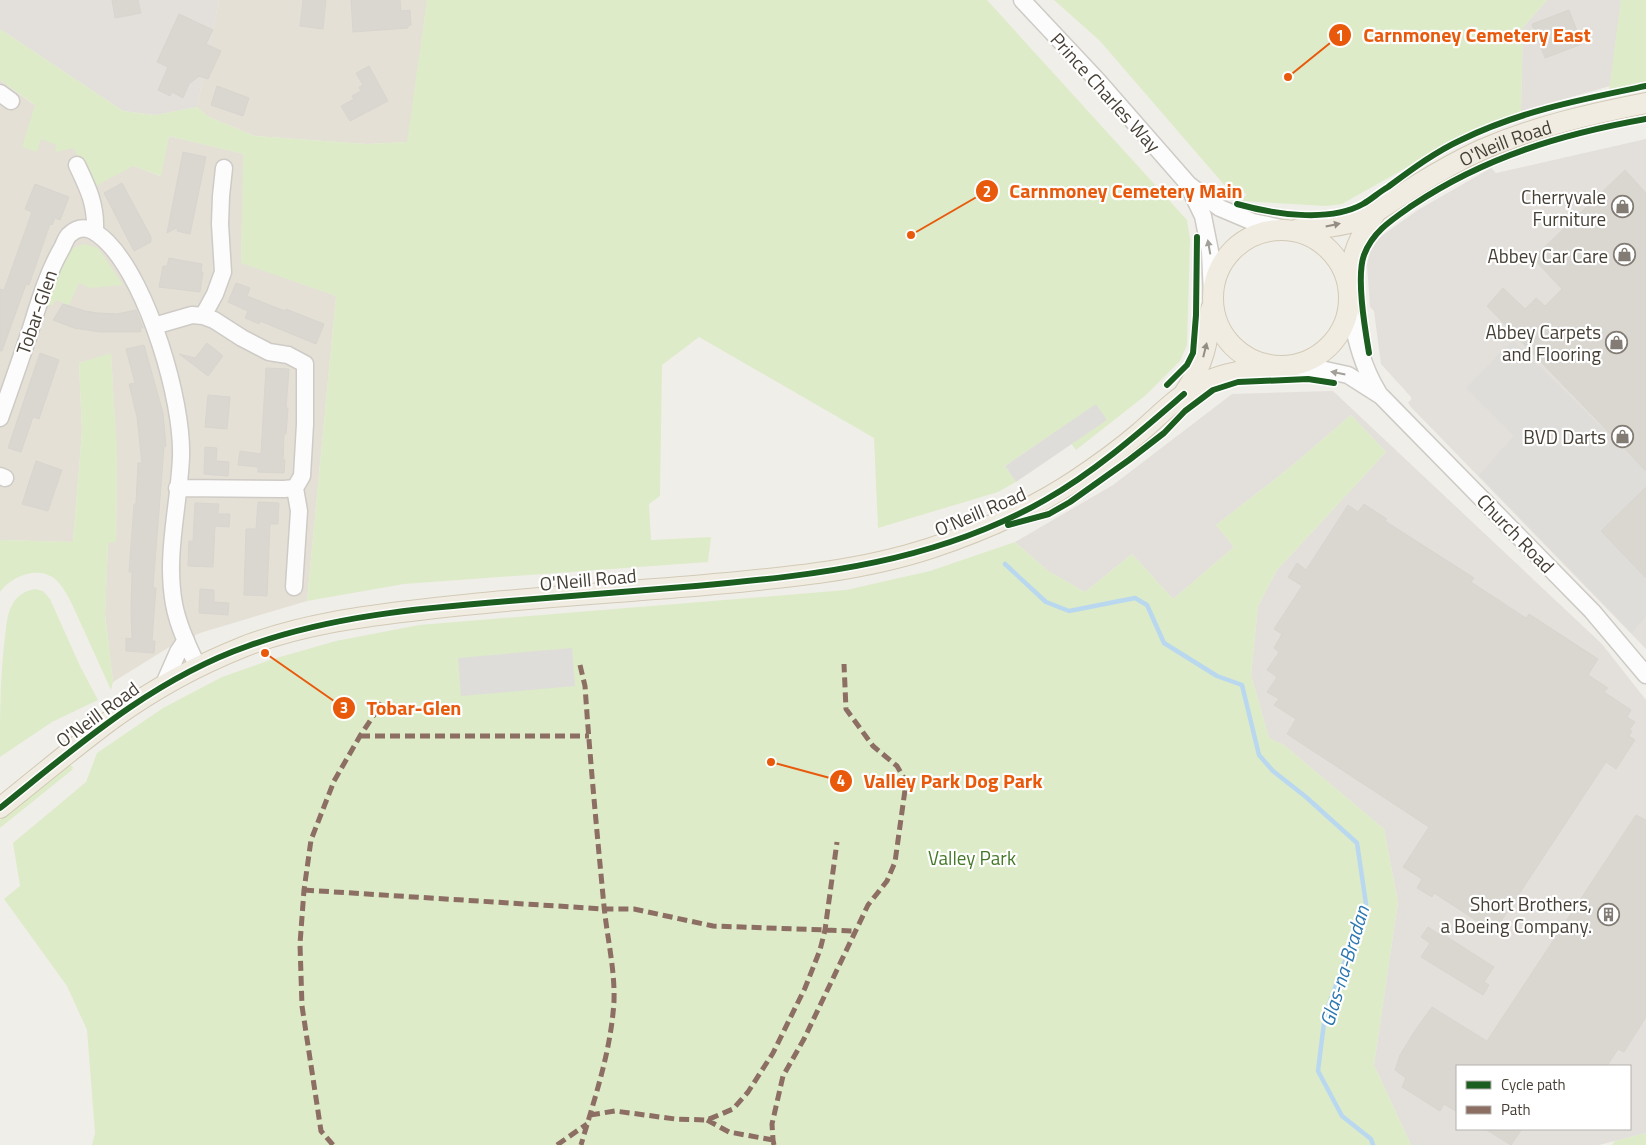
<svg xmlns="http://www.w3.org/2000/svg" width="1646" height="1145" font-family="'Titillium Web',sans-serif">
<rect width="100%" height="100%" fill="#f0eee9"/>
<path fill="#e4e0d6" d="M219 0H427L408 142 366 144 255 136 209 117 197 107Z
M0 80 33 104 63 111 115 159 160 176 169 136 244 154 241 262 336 296 307 601 200 633 171 646 113 682 105 614 108 542H116L117 457 111 354 79 363 82 431 73 542 0 540Z"/>
<path fill="#e3dfda" fill-rule="evenodd" d="M0 0H219L197 107 155 115 123 111 0 29Z
M1547 0H1621L1610 86 1521 111 1523 27Z
M1646 139V649L1410 406 1408 402 1411 400V397L1381 364 1374 311 1370 307 1367 265 1372 243 1384 234 1418 210 1491 168 1496 173Z
M1333 391 1602 644 1646 700V1133L1599 1145H1411L1374 1065 1398 902 1384 829 1284 745 1269 738 1251 675 1258 606 1277 570 1386 452 1351 415 1288 469 1216 525 1234 547 1173 599 1132 554 1085 592 1048 571 1015 542 1113 485 1232 394ZM1457 1066H1630V1129H1457Z"/>
<path fill="#ddebc9" d="M427 0H987L1187 220 1190 239 1187 345 1180 361 1146 395 1076 450 1060 429 1005 466 1016 482 998 492 878 528 874 438 699 337 662 365 660 496 649 504 651 540 711 537 708 562 404 584 307 601 336 296 241 263 243 154 169 136 161 176 133 166 92 188 74 148 55 152 56 145 41 139 37 152 22 147 35 105 0 80V29L123 111 155 115 197 107 209 117 255 136 366 144 407 142Z
M1054 0H1547L1523 27 1521 111 1473 130 1342 204 1326 206 1241 201 1247 194 1226 187 1100 41Z
M1621 0H1646V82L1609 90Z
M84 244 98 248 123 285 90 288 79 283 69 305 56 300 52 305H49L45 312 43 311 65 258 73 248Z
M111 353 117 449 116 542 108 543 105 615 113 682 111 690C101 668 91 646 81 624 75 611 69 595 59 583 43 564 13 574 0 592V540L73 542 82 431 79 363Z
M1351 415 1386 452 1277 570 1258 606 1251 675 1269 738 1284 745 1384 829 1398 902 1374 1065 1411 1145H92L95 1133 87 1030 67 986 4 899 20 886 13 843 86 782 97 753 163 708 222 677 273 659 336 641 419 625 846 590 930 571 1015 542 1048 571 1085 592 1132 554 1173 599 1234 547 1216 525 1288 469Z
M35 589 43 591 50 599 80 666 98 700 52 722 0 757C0 719 0 682 4 645 6 633 6 617 11 607 16 596 24 591 35 589Z
M70 765 73 767 72 770 0 828V820L66 766Z
M1646 1133V1145H1612L1615 1141Z"/>
<path fill="#dfddd9" d="M1513 340 1646 471V487L1601 530 1646 578V616L1632 633 1479 475 1514 436 1466 388Z
M1096 404 1107 420 1016 482 1005 466Z
M572 648 575 686 461 696 458 658Z"/>
<g fill="none" stroke-linecap="round" stroke-linejoin="round">
<path stroke="#b9d8ef" stroke-width="4.5" d="M1005 564 1046 602 1069 611 1135 598 1147 605 1164 643 1217 676 1242 685 1259 755 1273 771 1306 797 1357 843 1366 904 1325 1015 1318 1071 1342 1116 1371 1139 1373 1145"/>
</g>
<path fill="#dad7d1" stroke="#d8d5cf" d="M112 0H138L141 13 115 18Z
M303 0H326L323 29 300 26Z
M351 0H400L401 11 410 10 411 25 408 26V28L353 32Z
M1569 10 1582 44 1545 58 1532 24Z
M179 14 213 30 206 44 221 51 208 79 199 76 189 84 183 98 172 92 170 96 158 90 168 67 157 62Z
M369 66 388 101 350 121 341 106 354 99 352 96 361 91 359 87 363 85 356 73Z
M217 86 249 98 243 116 211 105Z
M183 152 206 157 190 234 177 231 178 227 167 233Z
M1625 170 1646 193V471L1487 306 1503 288 1525 309 1536 298 1545 306 1562 289 1533 258Z
M122 183 151 237V242L134 251 104 193Z
M35 184 69 197 60 220 55 218 52 225 50 224 29 285 26 284 2 351H0V289L4 290 32 212 25 209Z
M169 258 202 264 201 272H203L200 292 159 287 163 266H167Z
M236 283 250 288 247 296 285 311 286 309 324 324 316 344 260 321 259 324 245 318 248 311 228 302Z
M63 304 85 311 98 313 117 314 136 310 143 328H140L141 332H100L74 328 53 320Z
M207 343 223 356 208 376 179 354 195 358Z
M144 345 163 413 166 446 164 447 153 588H156L152 641H155L154 653 126 651V638L132 639 131 612 132 572H129L134 504H136L138 463H142L137 417 129 384 135 383 126 349Z
M40 353 59 360 39 419 33 417 21 452 8 448Z
M266 368 289 369 286 408H288L286 434H284L283 460H285L284 473 258 472V467L238 465 240 451 261 454Z
M208 395 230 397 227 429 205 427Z
M205 447 217 448 216 461 229 462 228 476 204 474Z
M36 461 62 470 48 511 22 504Z
M1646 487V578L1601 531Z
M258 502 279 503 278 524H270L267 596 244 595 246 529H256Z
M195 503 219 504 218 514H230L229 527 215 526 213 567 188 566 189 541H193Z
M1364 504 1387 519 1385 521 1474 578 1471 582 1526 618 1529 614 1598 659 1588 675 1608 688 1604 692 1631 710 1627 717 1635 722 1629 730 1632 731 1629 736 1635 740 1616 769 1606 762 1494 932 1434 893 1432 897 1417 888 1422 879 1403 867 1429 827 1287 734 1296 719 1274 705 1279 699 1267 692 1277 677 1267 670 1279 652 1274 648 1282 634 1274 629 1302 586 1288 577 1297 563 1306 570 1348 505 1358 512Z
M200 589 214 590V602L229 603 228 615 199 613Z
M1636 815 1646 820V1017L1624 1052 1618 1049 1607 1066H1457V1112L1444 1104 1440 1111 1402 1087 1406 1078 1395 1070 1400 1055 1414 1032 1432 1007 1487 1041Z
M1428 927 1440 935 1441 933 1494 967 1484 982 1489 985 1483 995 1421 957 1430 943 1421 937Z
M1485 1129H1522L1511 1145Z"/>
<g fill="none" stroke-linecap="round" stroke-linejoin="round">
<defs>
<path id="minor" d="M1022 0 1098 81 1189 185 1220 208 1253 222 1286 229
M0 93 11 101
M77 165C88 188 96 204 95 230
M1189 187 1203 216 1210 251 1212 295
M1349 308C1356 338 1362 366 1378 392
M203 316 215 294 223 272 220 224 221 196 224 168
M154 326 192 315 203 316 214 320 242 338 269 352 288 355 305 364V424L302 476 295 488 284 489 177 488
M1287 366 1316 368 1348 375 1381 396 1592 611 1646 675
M0 418C11 387 22 356 32 325 40 299 48 272 62 248 64 244 66 238 69 235 84 221 97 232 108 243 148 284 183 400 181 457 179 506 165 555 174 604 178 626 188 647 198 667
M0 476 5 478
M294 587 299 511 295 488
M163 686 178 652 186 640"/>
<g id="major">
<path id="s1" d="M1298 229C1317 229 1344 226 1362 219 1381 210 1399 196 1417 185 1438 172 1459 160 1481 150 1534 127 1589 114 1646 103"/>
<circle cx="1281" cy="298" r="68"/>
<path d="M1350 283C1351 253 1360 236 1376 212"/>
<path d="M1185 392C1204 364 1208 342 1211 309"/>
<path d="M0 808C38 778 75 746 115 717 154 689 198 665 243 647 301 624 365 616 427 609 519 598 612 593 705 585 781 578 858 572 931 548 982 531 1031 510 1076 480 1097 466 1118 451 1138 434 1159 416 1178 395 1203 383 1225 372 1254 369 1278 366"/>
</g>
</defs>
<use href="#minor" stroke="#cecbc6" stroke-width="19"/>
<use href="#major" stroke="#d2cab6" stroke-width="22"/>
<use href="#minor" stroke="#fdfcfc" stroke-width="16"/>
<use href="#major" stroke="#f1ece2" stroke-width="20"/>
<path stroke="#8d6e63" stroke-width="5" stroke-dasharray="10 5" stroke-linecap="butt" d="M580 665 585 686C590 759 597 833 604 906 607 937 615 969 614 1001 611 1051 595 1097 581 1145
M360 736H589
M304 890 604 909H634L713 926 854 931
M590 1115 615 1111 675 1119 707 1120 733 1109 748 1092 773 1053 805 988 820 950 825 930 837 842
M707 1120 729 1132 773 1140
M333 1145 321 1131 302 1006 300 944 304 890 311 840 334 781 360 736 382 703
M557 1145 587 1124
M774 1145 773 1140 772 1124 783 1076 804 1039 868 905 887 881 895 862 905 790 904 778 897 766 873 746 846 709 844 664"/>
<defs>
<path id="cycleway" d="M1237 204C1273 214 1329 223 1363 204 1372 199 1379 192 1388 187 1411 170 1435 152 1461 140 1520 111 1583 99 1646 86
M1369 353C1365 329 1356 277 1364 255 1373 231 1393 219 1413 205 1485 157 1562 134 1646 119
M1167 385 1187 365 1193 353 1196 315 1197 237
M1008 525 1049 514 1070 502 1129 460 1164 433 1185 411 1213 390 1238 382 1308 379 1334 383
M0 808C77 746 153 679 248 646 331 616 421 608 509 601 571 596 634 591 696 586 819 575 936 562 1045 500 1096 471 1140 432 1184 394"/>
</defs>
<use href="#cycleway" stroke="#fff" stroke-width="9"/>
<use href="#cycleway" stroke="#1b5e20" stroke-width="6"/>
</g>
<defs><path id="oneway-solid" d="M-6-.8H1V-3.2L6.5 0L1 3.2V.8H-6Z" transform="scale(1.25)"/></defs>
<g fill="#938d83">
<use href="#oneway-solid" transform="translate(1333 225) rotate(-12)"/>
<use href="#oneway-solid" transform="translate(1205 350) rotate(-76)"/>
</g>
<g fill="#a29e98">
<use href="#oneway-solid" transform="translate(1209 247) rotate(-100)"/>
<use href="#oneway-solid" transform="translate(1338 373) rotate(-169)"/>
</g>
<defs>
<symbol id="shop-ring" viewBox="-11 -11 22 22"><circle r="9.5" fill="#fff" stroke="#827c74" stroke-width="1.5"/><path d="M-5-2.5h2.3a2.7 3.5 0 0 1 5.4 0H5L5.5 6h-11ZM-1.5-2.5h3a1.5 2.3 0 0 0-3 0Z" fill="#827c74"/></symbol>
<symbol id="building-ring" viewBox="-11 -11 22 22"><circle r="9.5" fill="#fff" stroke="#827c74" stroke-width="1.5"/><path d="M-4-6H4V6H1V3H-1V6H-4ZM-2.5-4.3h1.7v1.8h-1.7ZM.8-4.3h1.7v1.8H.8ZM-2.5-1h1.7V.8h-1.7ZM.8-1h1.7V.8H.8Z" fill="#827c74"/></symbol>
</defs>
<g fill-rule="evenodd">
<use href="#shop-ring" x="1610" y="194" width="25" height="25"/>
<use href="#shop-ring" x="1612" y="242" width="25" height="25"/>
<use href="#shop-ring" x="1604" y="330" width="25" height="25"/>
<use href="#shop-ring" x="1610" y="424" width="25" height="25"/>
<use href="#building-ring" x="1596" y="902" width="25" height="25"/>
</g>
<g text-anchor="middle" dominant-baseline="central" stroke-width="4.5" stroke-linejoin="round" paint-order="stroke">
<g font-size="19" fill="#463f35" stroke="#fff">
<text transform="translate(1106 92) rotate(48)">Prince Charles Way</text>
<text stroke="none"><textPath href="#s1" startOffset="228">O'Neill Road</textPath></text>
<text transform="translate(36 312) rotate(-71)">Tobar-Glen</text>
<text transform="translate(980 511) rotate(-23)">O'Neill Road</text>
<text transform="translate(1516 533) rotate(46)">Church Road</text>
<text transform="translate(588 579) rotate(-5)">O'Neill Road</text>
<text transform="translate(97 714) rotate(-36)">O'Neill Road</text>
</g>
<g font-size="19" fill="#463f35" stroke="#fff" text-anchor="end">
<text x="1606" y="196">Cherryvale<tspan x="1606" dy="22">Furniture</tspan></text>
<text x="1608" y="255">Abbey Car Care</text>
<text x="1601" y="331">Abbey Carpets<tspan x="1601" dy="22">and Flooring</tspan></text>
<text x="1606" y="436">BVD Darts</text>
<text x="1592" y="903">Short Brothers,<tspan x="1592" dy="22">a Boeing Company.</tspan></text>
</g>
<g font-size="19" fill="#457828" stroke="#fff">
<text x="972" y="857">Valley Park</text>
</g>
<g font-size="20" font-style="italic" fill="#2d78b2" stroke="#fff">
<text transform="translate(1344 966) rotate(-73)">Glas-na-Bradan</text>
</g>
</g>
<path fill="none" stroke="#e8590c" stroke-width="2" d="M1288 77L1340 35M911 235L987 191M265 653L344 708M771 762L841 781"/>
<g fill="#e8590c" stroke="#fff" stroke-width="2">
<circle cx="1288" cy="77" r="5"/>
<circle cx="911" cy="235" r="5"/>
<circle cx="265" cy="653" r="5"/>
<circle cx="771" cy="762" r="5"/>
<circle cx="1340" cy="35" r="12"/>
<circle cx="987" cy="191" r="12"/>
<circle cx="344" cy="708" r="12"/>
<circle cx="841" cy="781" r="12"/>
</g>
<g font-size="15" text-anchor="middle" font-weight="bold" fill="#fff">
<text x="1340" y="41">1</text>
<text x="987" y="197">2</text>
<text x="344" y="713">3</text>
<text x="841" y="786">4</text>
</g>
<g font-size="20" text-anchor="middle" font-weight="bold" fill="#e8590c" stroke="#fff" stroke-width="4.5" stroke-linejoin="round" paint-order="stroke">
<text x="1477" y="42">Carnmoney Cemetery East</text>
<text x="1126" y="198">Carnmoney Cemetery Main</text>
<text x="414" y="715">Tobar-Glen</text>
<text x="953" y="788">Valley Park Dog Park</text>
</g>
<rect x="1456" y="1065" width="175" height="65" fill="#ffffff" stroke="#b5b2ae"/>
<rect x="1466" y="1081" width="25" height="8" fill="#1b5e20" stroke="#b5b2ae"/>
<text x="1501" y="1090" font-size="15" fill="#463f35">Cycle path</text>
<rect x="1466" y="1106" width="25" height="8" fill="#8d6e63" stroke="#b5b2ae"/>
<text x="1501" y="1115" font-size="15" fill="#463f35">Path</text>
</svg>
